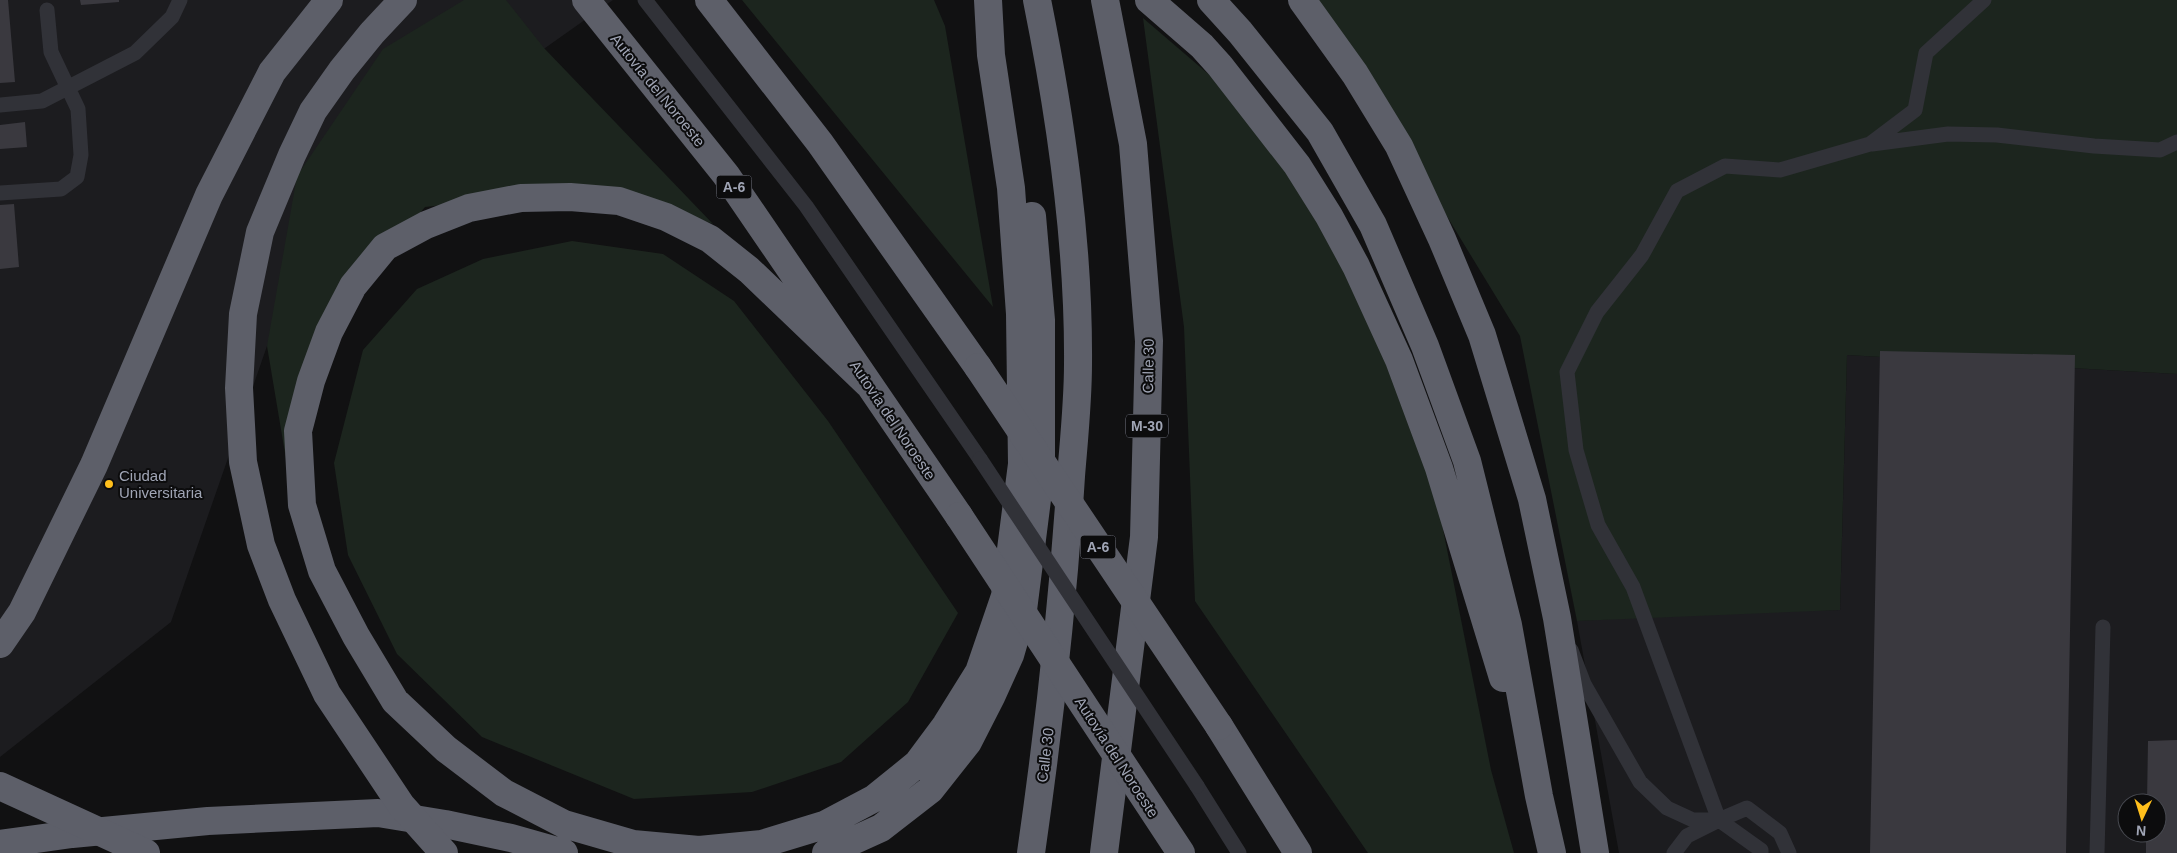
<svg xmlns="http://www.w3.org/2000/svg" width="2177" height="853" font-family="Arial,sans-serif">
<rect width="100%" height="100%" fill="#111112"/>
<path fill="#1c1c1f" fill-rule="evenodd" d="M0 0H613L354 183 267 346 171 622 0 757Z
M1847 355 2177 374V853H1619L1577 621 1725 612 1840 610ZM2127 803H2157V833H2127Z"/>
<path fill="#1c251e" d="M464 0H506L544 48 713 224 608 187 425 207 331 319 290 483 267 346 297 176 383 49Z
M742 0H934L945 26 993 307Z
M1315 0H2177V374L1847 355 1840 610 1577 621 1520 336Z
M1143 18 1269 126 1414 384 1491 770 1514 853H1368L1195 601 1184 327Z
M572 241 663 254 734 301 828 421 958 613 908 702 841 762 752 792 634 799 482 737 397 654 348 555 334 463 363 350 417 289 483 259Z"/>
<path fill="#3a393f" d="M0 0H8L15 82 0 83Z
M80 0H119V2L81 5Z
M25 122 27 147 0 149V125Z
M14 204 19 267 0 269V205Z
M1880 351 2075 355 2066 853H1870Z
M2177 740V853H2146V833H2157V803H2147L2148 741Z"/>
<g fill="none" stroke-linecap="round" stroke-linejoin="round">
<path stroke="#313238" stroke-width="15" d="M645 0 806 206 980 459
M0 105 42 101 135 53 172 17 180 0
M1872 144 1948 134 1997 135 2094 146 2160 150 2177 142
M0 193 61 189 77 177 81 155 78 109 51 52 47 10
M1571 650 1584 684 1640 782 1667 808 1693 820H1719
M1197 786 1239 853
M1674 853 1687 836 1719 820 1747 808 1780 833 1789 853
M1761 853V850L1719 820 1633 587 1598 525 1576 450 1567 372 1597 312 1642 255 1677 191 1725 166 1780 170 1870 144 1915 110 1926 53 1984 0
M2097 853 2103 627"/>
<path stroke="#5d5f69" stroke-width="28" d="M586 0 726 175 959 516
M709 0 820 143 978 367
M1149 0 1202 46 1220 66 1297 165 1329 216 1356 266 1399 360 1439 468 1503 678
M1211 0 1240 32 1320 132 1373 225 1425 346 1467 461 1508 625 1539 796 1552 853
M1302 0 1355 74 1399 146 1442 239 1482 335 1532 499 1557 618 1595 853
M868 384 749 270 710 239 666 217 619 201 570 197 521 198 469 208 426 225 385 247 353 286 329 332 311 381 298 431 302 505 322 571 356 636 395 701 446 749 504 793 564 824 633 844 699 850 762 844 824 825 875 798 917 764 946 725 979 672 1005 596 1022 464 1020 314 1011 188 991 55 988 0
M0 644 22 612 94 465 209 195 272 72 329 0
M1219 726 1298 853
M0 844 72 834 208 821 378 813 445 824 511 838 564 853
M826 853 881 828 930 790 968 742 991 697 1010 655 1023 610 1041 468V320L1032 216
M1031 853C1049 728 1063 602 1071 476 1074 439 1078 401 1078 364 1079 242 1061 119 1037 0
M1104 853 1144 537 1149 341 1133 144 1105 0"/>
<path stroke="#313238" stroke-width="15" d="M980 459 1197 786"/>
<path stroke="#5d5f69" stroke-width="28" d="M403 0 372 33 342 70 313 111 292 155 260 232 243 314 239 388 243 462 261 545 282 600 327 694 401 805 444 853
M978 367 1219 726
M959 516 1181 853
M0 786 146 853"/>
</g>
<circle fill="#ffbf1c" stroke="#0c0c0d" stroke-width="2" cx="109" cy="484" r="5"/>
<g text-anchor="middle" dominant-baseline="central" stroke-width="4" stroke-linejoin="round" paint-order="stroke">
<g fill="#0c0c0d" stroke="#747783" stroke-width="1">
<rect x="716.5" y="175.5" width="35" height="23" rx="4"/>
<rect x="1126" y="414.5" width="42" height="23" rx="4"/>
<rect x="1080.5" y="535.5" width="35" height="23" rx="4"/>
</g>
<g font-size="14" font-weight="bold" fill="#a0a5b5">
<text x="734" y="187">A-6</text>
<text x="1147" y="426">M-30</text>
<text x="1098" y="547">A-6</text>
</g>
<g font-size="15" fill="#a0a5b5" stroke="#0c0c0d">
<text transform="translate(658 90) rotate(51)">Autovía del Noroeste</text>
<text transform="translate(1148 366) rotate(-89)">Calle 30</text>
<text transform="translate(893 420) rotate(56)">Autovía del Noroeste</text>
<text transform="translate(1045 755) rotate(-83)">Calle 30</text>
<text transform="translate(1117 757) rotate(57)">Autovía del Noroeste</text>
</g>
<g font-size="15" fill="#a0a5b5" stroke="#0c0c0d" text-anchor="start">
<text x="119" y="475">Ciudad<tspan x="119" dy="17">Universitaria</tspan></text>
</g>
</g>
<g transform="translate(2142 818) rotate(184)"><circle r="24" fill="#0c0c0d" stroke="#474950"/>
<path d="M0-4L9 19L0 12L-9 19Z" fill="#ffbf1c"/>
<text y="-8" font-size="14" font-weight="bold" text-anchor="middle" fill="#a0a5b5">N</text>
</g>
</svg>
